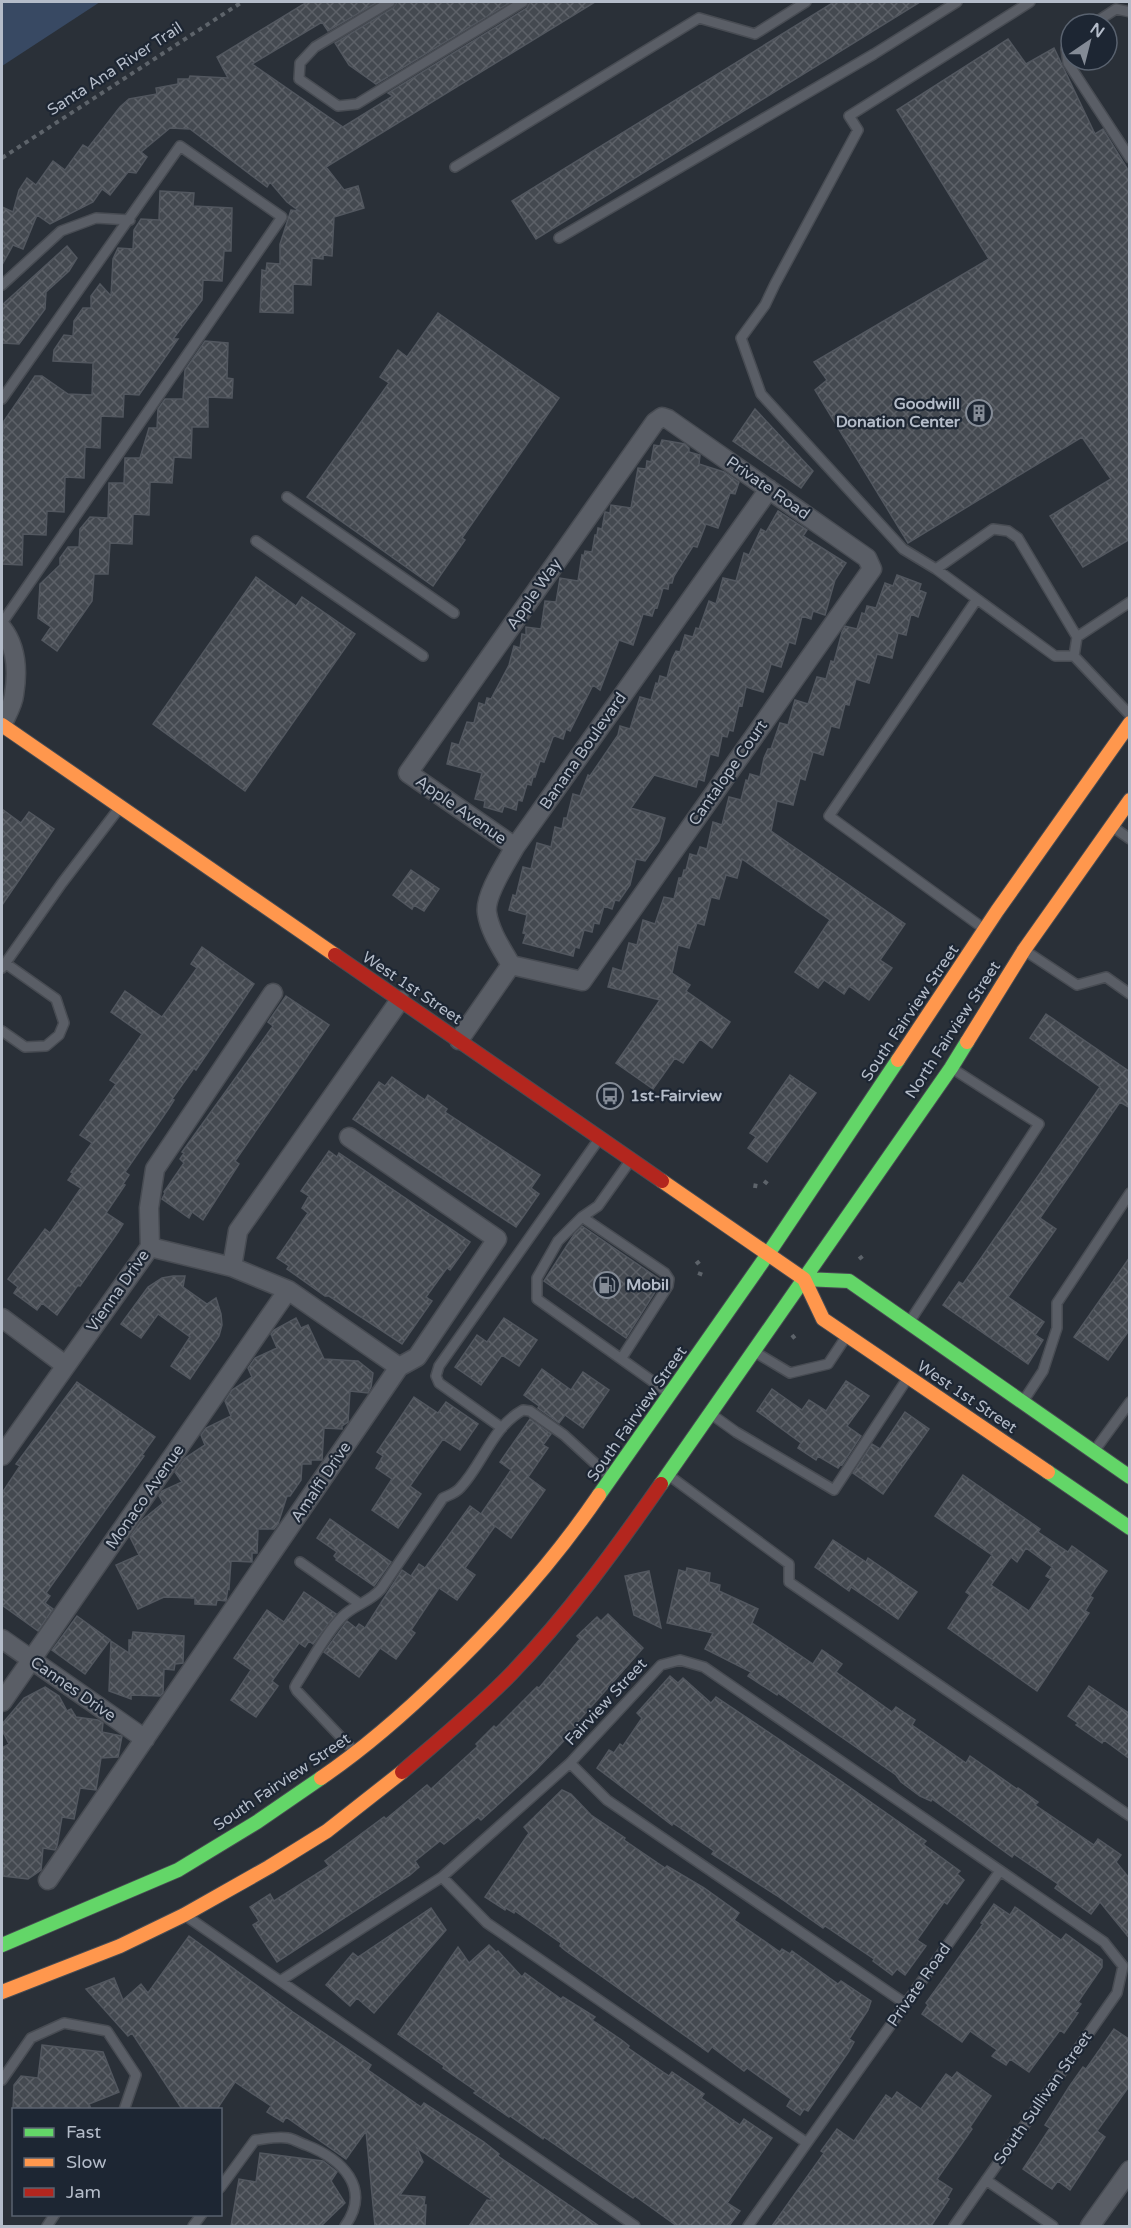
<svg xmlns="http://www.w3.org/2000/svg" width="1131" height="2228" font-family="'Varela Round',sans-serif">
<defs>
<pattern id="building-cross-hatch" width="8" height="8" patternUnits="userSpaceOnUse" patternTransform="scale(1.5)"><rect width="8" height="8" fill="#444950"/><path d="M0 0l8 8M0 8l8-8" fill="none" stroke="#5d6168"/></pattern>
</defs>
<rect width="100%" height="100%" fill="#2a3038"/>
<path fill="#384963" d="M2 2H100L2 66Z"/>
<path fill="url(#building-cross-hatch)" stroke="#52575f" stroke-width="1.5" fill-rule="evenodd" d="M307 2H378L328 31 322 22 252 64 343 127 393 96 388 93 527 8 530 2H595L326 167 344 190 358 186 364 208 334 217 332 256 323 255V259L312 258 311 285 293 284V313L260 312 262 270 266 271 267 263 280 264V244L291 210 299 211 287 202 270 182 267 187 190 129 170 128 141 152 147 157 136 173 128 172 110 195 102 189 93 202 50 224 37 215 23 249 13 245 2 265V207L13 212 19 190 27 178 36 185 53 161 65 170 83 145 88 148 120 107 129 99 157 94 156 88 178 84V79H189L190 76 228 78 217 57Z
M397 2H511L376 84 349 65 335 43 393 8Z
M834 2H920L536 239 512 201Z
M1008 39 1026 64 1054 48 1095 134 1103 129 1130 173V539L1083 567 1050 516 1111 479 1082 437 908 543 815 390 827 380 814 362 989 259 897 110Z
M160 191 194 193 193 206 232 208 231 251H224L222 281 203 280 202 300 173 339H178L139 395 124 394 123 417 101 416 100 448 85 447 84 478 65 477 64 512 47 511 46 535 23 534 22 565 2 564V432H3L4 421 35 376H42L68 394 92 395 93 363 53 361 54 350 64 335 73 336 74 321 83 308H91V296L100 284 111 296 113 259 118 248 133 249 134 230 141 219 159 220Z
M67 246 77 258 69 271 46 292 45 309 19 344 2 343V305Z
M438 313 559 398 462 538 465 540 433 586 307 497 389 383 380 377 398 350 407 357Z
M205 341 228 343 227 378 233 379 232 398 208 397V427H192L191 458 174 457 172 483 150 482 149 515 133 514 132 544 110 543 108 574H94L92 601 57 651 42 640 51 627 38 618 40 584 60 565V558L68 547H79L80 529 90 517 108 518 109 483H124L125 458H140L149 428H157L158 409 165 399H183L185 370Z
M755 409 813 471 801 488 733 441Z
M662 440 685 444 689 448V452L700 455 699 464 724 472 739 482 735 494 730 493 718 528 706 524 697 547 693 546 674 576 672 583H669L668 589 663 588 657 608 655 607 652 616 643 614 633 645 619 640 600 690 593 685 570 731 566 729 563 739 555 736 553 737 544 762 540 761 535 777H533L531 785 527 784 522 801 518 800 516 810 504 806 502 812 484 807 485 801 475 799 482 773 447 764 452 743 459 745 467 722 474 723 479 703 485 705 487 698 491 699 509 665 514 646 520 648 522 634 526 635V627L541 629 545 601 556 602 560 578 578 581 582 555 584 556 585 551 592 552 595 535H597L598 528 602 529 605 512 610 513 611 505 631 508 638 468 646 469 647 461 651 462 654 445 660 446Z
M778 511 807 530 803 536 846 563 835 580 825 615 813 611 811 619 802 616 795 644 789 642 781 667 771 664 763 692 746 687 742 706 739 705 733 731 729 730 727 737 722 736 718 756 710 754 704 781 698 779 696 787 654 775 631 808 665 818 659 841 645 861 636 859 630 885 619 901 615 900 612 909 604 906 599 924 594 923 592 932 584 930 579 948 575 947 573 956 523 943 526 934 523 933 527 915 509 910 513 895 516 896 523 867 531 869 537 843 551 847 555 827 562 829 564 818H567L573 794 580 796 588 775 590 776 618 735 620 726 630 729 640 697 651 700 656 683 658 684 660 676 667 678 672 659 676 651 680 652 685 635 693 637 696 628 699 629 709 601 716 604 723 578 736 581 744 553 749 555 761 529 766 532Z
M897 575 921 584 919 590 926 593 918 617 911 614 906 635 898 633 892 658 877 654 869 683 856 679 849 705 845 704 839 728 831 726 823 755 813 752 805 780 800 778 793 805 777 801 771 831 905 924 880 960 892 968 869 1000 849 986 844 994 824 980 818 988 795 972 830 920 742 859 737 878 726 875 719 899 711 897 704 925 697 923 689 948 678 945 672 973 690 985 686 991 730 1022 712 1048 700 1039 683 1063 675 1058 653 1089 616 1063 660 1000 608 987 613 968 622 971 629 943 637 945 643 920 655 924 664 897 674 899 679 878H682L684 870H686L690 854 697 856 700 847 707 849 713 822 722 825 729 797 741 800 746 780 748 781 750 774 760 777 764 758 768 749H771L780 723 788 725 795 700 808 704 817 677 826 679 831 661 834 662 842 632 845 626 857 629 862 613 865 614 867 606 876 608 885 583 893 586Z
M256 577 296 606 302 597 355 634 245 791 153 724Z
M2 809 21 823 29 812 54 829 2 905Z
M411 870 439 889 424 911 414 905 412 909 393 895Z
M202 947 254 984 196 1070 194 1068 172 1099 174 1100 169 1108 125 1172 129 1175 123 1184 125 1185 106 1213 123 1224 118 1232 80 1286 78 1285 57 1315 42 1303 37 1310 14 1293 18 1287 8 1279 45 1229 50 1233 81 1188 68 1180 73 1173 71 1172 92 1143 80 1135 116 1084 110 1080 142 1034 111 1012 125 991 162 1017 197 968 191 964Z
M286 996 329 1025 235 1161 239 1164 203 1220 192 1212 189 1218 162 1199 165 1193 164 1192 184 1163 180 1159 184 1153 182 1152 273 1026 268 1022Z
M1046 1014 1130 1072V1108L1120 1102 1040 1218 1056 1229 1008 1297 1044 1322 1035 1335 1043 1340 1028 1364 943 1305 959 1282 963 1284 1100 1087 1030 1038Z
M790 1075 816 1093 767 1162 748 1148 756 1137 750 1133Z
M392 1077 425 1100 428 1095 447 1109 445 1112 540 1175 531 1188 539 1194 516 1227 353 1119 379 1082 385 1086Z
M329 1151 337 1157 339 1153 470 1242 450 1270 447 1268 426 1297 432 1301 402 1344 329 1296H325L287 1269 289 1266 277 1258 308 1213 302 1208 309 1196 301 1191Z
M582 1226 662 1281 626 1338 544 1281 575 1233Z
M1130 1257V1329L1108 1360 1074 1337Z
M173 1276H185L183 1287 207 1304 216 1298 221 1314 222 1325 219 1336 190 1379 171 1366 190 1337 158 1314 141 1338 121 1324 148 1287 162 1278Z
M296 1318 301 1328 308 1325 324 1359 358 1361 373 1373 371 1387 368 1393 350 1391 348 1422 342 1426V1429L324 1428 322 1460H311V1464H302L301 1480 290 1496H287L278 1524 274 1529H258L257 1553H252V1562L231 1561 229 1589 228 1588 226 1601 217 1600 216 1605 195 1604V1598L164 1597 138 1609 116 1565 139 1555 130 1537 141 1521 163 1503 159 1496 162 1491 182 1482 175 1472 185 1458 205 1445 201 1435 206 1428 231 1416 225 1401 232 1390 252 1377 248 1368 255 1358 277 1348 271 1334 274 1330Z
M504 1318 537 1340 519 1366 502 1355 481 1385 455 1367 477 1335 487 1342Z
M542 1369 571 1390 583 1372 609 1390 583 1428 565 1415 559 1423 538 1408 539 1406 524 1395Z
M846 1381 869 1396 847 1426 861 1436 842 1465 841 1464 838 1468 818 1456 816 1460 798 1448 801 1443 757 1411 772 1389 802 1410 809 1400 826 1411Z
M77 1382 155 1437 142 1455 144 1456 46 1593 50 1596 45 1603 53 1609 38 1631 2 1605V1493L20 1466 16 1464Z
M414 1397 438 1413 446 1402 478 1424 460 1450 443 1439 410 1486 421 1494 398 1528 372 1510 392 1479 376 1468 383 1456 377 1452Z
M905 1412 929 1429 883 1494 853 1473 872 1444 880 1449Z
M530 1419 551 1434 543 1445 548 1448 528 1477 545 1490 511 1538 495 1526 465 1568 475 1575 457 1600 439 1588 411 1630 415 1633 396 1659 380 1648 359 1677 324 1652 347 1621 356 1628 359 1624 365 1628 402 1570 411 1576 419 1564 425 1568 470 1506 481 1514 511 1470 500 1462Z
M963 1475 1040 1529 1038 1532 1068 1552 1072 1546 1107 1571 1090 1596 1093 1598 1085 1611 1089 1613 1037 1691 948 1628 970 1595 966 1592 992 1555 935 1516ZM1026 1548 1052 1567 1046 1576 1051 1579 1029 1611 991 1585 1011 1557 1017 1562Z
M330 1519 391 1562 374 1586 336 1560 337 1559 334 1556 337 1552 317 1538Z
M833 1540 866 1562 868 1558 917 1592 898 1619 851 1587 849 1591 815 1567Z
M687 1568 710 1573 709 1582 720 1585 719 1591 758 1609 752 1623 813 1664 822 1650 842 1664 836 1672 892 1712 896 1707 915 1720 912 1725 966 1763 970 1756 1017 1789 1018 1788 1038 1802 1035 1805 1094 1845 1098 1839 1121 1855 1116 1862 1130 1879V1939L1100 1902 1091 1914 1055 1888 1058 1884 1014 1854 1012 1857 932 1799 931 1801 920 1796 901 1782 896 1775 778 1693 777 1695 748 1676 751 1672 705 1649 713 1633 667 1623 679 1570 686 1572Z
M649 1571 661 1628 634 1615 625 1576Z
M304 1592 336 1614 313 1644 309 1641 305 1647 299 1643 272 1681 278 1686 256 1717 231 1700 251 1670 234 1658 267 1610 284 1622Z
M608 1614 643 1648 575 1725 577 1727 536 1770 481 1820 478 1817 444 1844 440 1841 415 1861 419 1867 410 1875 277 1962 253 1925 259 1921 250 1907 270 1894 274 1901 329 1866 325 1861 384 1817 386 1819 427 1785 431 1789 478 1746 476 1744 494 1726 496 1728 537 1687 539 1688 580 1639 577 1636 597 1617 601 1621Z
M77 1616 110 1640 85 1674 52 1650Z
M133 1632 184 1636 183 1663 175 1664 174 1670 164 1669 163 1693 160 1696 131 1695V1699L109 1691 111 1641 129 1653V1640H132Z
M670 1676 678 1683 683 1678 711 1703 716 1697 835 1777 926 1841 923 1844 960 1871 957 1874 964 1880 947 1904 944 1902 917 1940 926 1946 905 1975 897 1969 892 1975 873 1961 874 1959 825 1926 823 1928 776 1895 712 1854 714 1851 673 1823 672 1825 597 1768 609 1750 614 1753 620 1744 623 1746 642 1718 637 1713Z
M1089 1686 1130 1714V1759L1104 1740 1102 1743 1076 1725 1078 1723 1068 1716Z
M45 1687 59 1696 67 1711 71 1709 76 1717 98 1720 103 1723 102 1732 122 1736 118 1757 101 1758 96 1790 80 1788 74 1819 62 1817 57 1846 55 1850 43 1848 41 1870 28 1879 3 1876 4 1869H2V1748L9 1744 2 1730V1724L24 1698Z
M562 1790 571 1794 591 1815 625 1838 624 1840 665 1868 667 1866 704 1888 739 1913 734 1920 780 1952 782 1949 790 1954 792 1951 838 1984 841 1981 871 2001 868 2010 849 2039 854 2042 849 2051 808 2111 804 2109 800 2115 787 2106 791 2099 747 2068 744 2071 712 2047 708 2052 566 1951 560 1946 561 1943 515 1911 514 1913 506 1908 505 1910 485 1897 529 1833 524 1827Z
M994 1904 1010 1915 1015 1907 1061 1940 1066 1934 1102 1960V1967L1078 2002 1081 2004 1075 2012 1078 2013 1064 2033 1060 2030 1029 2072 1010 2059 1006 2065 992 2056 997 2050 970 2031 962 2042 922 2014 928 2005 926 2003 983 1924 981 1923Z
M431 1908 446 1930 374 2013 357 1998 350 2006 326 1985 353 1953 358 1957Z
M189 1936 293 2012 371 2065 368 2070 421 2107 424 2103 484 2142 499 2154 498 2156 599 2226H469L487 2200 494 2201 417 2148 423 2162 400 2195 425 2197 424 2205H426L425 2226H375L366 2131 346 2159 286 2117 283 2122 267 2112 271 2106 235 2082 217 2109H182L132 2033 128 2036 86 1989 114 1978 123 2000 141 1984 148 1993Z
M489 1945 496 1952 498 1951 522 1977 525 1973 561 1999 563 1997 595 2017 592 2020 623 2041 629 2046 628 2048 669 2076 672 2072 704 2094 701 2098 740 2125 744 2119 772 2138 727 2203 740 2211 729 2226H677L635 2196 633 2198 544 2137 543 2139 510 2116 509 2117 474 2093 476 2091 443 2068 444 2066 398 2034 458 1947 469 1963Z
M1114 2029 1130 2040V2085L1097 2131 1105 2137 1070 2190 1058 2181 1052 2189 1023 2169 1050 2128 1045 2125 1069 2087 1083 2067 1086 2069Z
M42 2045 103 2052 119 2092 89 2104 91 2109H13L14 2085 21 2076 38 2078Z
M957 2072 991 2096 970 2127 972 2129 937 2179 952 2189 947 2198 949 2199 931 2226H772L824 2153 821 2151 837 2129 854 2141 886 2095 892 2099 897 2092 921 2109 946 2074 952 2078Z
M260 2153 323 2161 337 2172 331 2181 345 2203 321 2226H231L239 2179 256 2182Z"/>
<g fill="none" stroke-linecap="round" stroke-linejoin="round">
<defs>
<path id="lane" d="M390 2 315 47 300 63 299 79 338 106 357 104 523 2
M1093 24 1116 9 1130 12
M1071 41 1066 49 1068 63 1130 158
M455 167 699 18 755 34 806 2
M559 238 874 54 957 2
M2 285 61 231 96 218 130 220
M2 399 180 146 282 217 2 623
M287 497 454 613
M256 541 423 656
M936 569 903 549 761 394 741 338 765 305 775 284 858 130 849 116 1030 2
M977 599 829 816 983 928
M1077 637 1130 602
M1074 656 1077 637 1018 538 1008 531 993 529 936 569 1055 656H1074L1130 715
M1113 827 1130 839
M1024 950 1077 985 1106 977 1130 994
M2 968 62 883 120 807
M2 1031 25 1047 46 1046 59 1035 64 1023 56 999 5 963
M630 1161 598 1206 582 1217 558 1241 537 1278V1299L669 1393
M582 1217 665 1273 669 1279 668 1286 621 1359
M910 1321 1039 1124 953 1069
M755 1352 790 1373 828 1364 846 1337
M1024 1400 1043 1371 1057 1328V1303L1130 1193
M711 1414 736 1432 834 1490 907 1379
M502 1428 439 1383 436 1376 439 1366 599 1139
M1095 1450 1130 1402
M667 1474 789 1564V1582L1130 1816
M300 1562 360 1604
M354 1751 297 1691 295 1687 297 1683C311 1662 325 1634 343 1616 354 1605 370 1602 381 1589L443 1498C449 1495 456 1493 460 1488 483 1464 492 1427 523 1410L530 1411 564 1435 610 1477
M570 1763 607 1800 906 2004
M442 1877 487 1923 807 2143
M186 1916 635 2226
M280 1981 442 1877 570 1763 661 1665 680 1660 704 1667 1104 1942 1123 1966 1117 1993 954 2226
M2 2080 31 2038 64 2023 107 2031 136 2075 124 2110
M986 2180 1053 2226
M220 2188 255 2140C265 2139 278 2136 288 2138 294 2139 300 2143 306 2145 342 2159 372 2188 345 2226
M47 2226 55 2214
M193 2226 202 2214
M748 2226 1000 1871"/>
<path id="street" d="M2 628C17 647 18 671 14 695 13 705 6 716 2 725
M515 847 408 773 655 422 662 417 668 419 867 558 872 569 582 981 511 965C502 949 490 932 487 913 484 896 506 863 515 847L769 489
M459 1040 511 965
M150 1247 232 1267 288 1290 399 1367
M232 1267 238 1231 400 1000
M2 1318 65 1365
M2 1456 150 1247 149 1208 155 1169 273 993
M2 1639 145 1739
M2 1702 288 1290
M48 1880 399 1367 417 1357 497 1239 349 1137
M1090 2226 1130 2170"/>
<path id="fast" d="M804 1279 849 1281 1130 1477
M1048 1472 1130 1528
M661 1484 951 1068 967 1042
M599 1495 768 1254 898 1060
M2 1945 178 1870 257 1822 321 1778"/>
<path id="slow" d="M2 725 335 955
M967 1042 1024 950 1130 800
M898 1060 997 911 1130 723
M662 1181 804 1279 823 1319 1048 1472
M321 1778C365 1748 406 1712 444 1675 501 1620 554 1561 599 1495
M2 1992 120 1946 184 1915 269 1867 327 1831 402 1772"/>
<path id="jam" d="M335 955 662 1181
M402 1772C439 1740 477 1709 511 1674 567 1616 615 1550 661 1484"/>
</defs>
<use href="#lane" stroke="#484c53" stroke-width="12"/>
<use href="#street" stroke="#484c53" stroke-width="21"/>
<use href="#fast" stroke="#484c53" stroke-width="16"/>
<use href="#slow" stroke="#484c53" stroke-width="16"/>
<use href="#jam" stroke="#484c53" stroke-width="16"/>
<path stroke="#5d636a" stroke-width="4" stroke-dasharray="4.5 4.5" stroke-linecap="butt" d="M2 158 242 2
M764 1181 769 1185
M755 1188 756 1182
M859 1259 864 1255
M696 1264 701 1260
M698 1273 706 1276
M792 1335 796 1340"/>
<use href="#lane" stroke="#5a5e66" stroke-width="9"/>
<use href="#street" stroke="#5a5e66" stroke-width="18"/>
<use href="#fast" stroke="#63d668" stroke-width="14"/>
<use href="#slow" stroke="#ff974d" stroke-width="14"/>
<use href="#jam" stroke="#b3261e" stroke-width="14"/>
</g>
<defs>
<symbol id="building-ring" viewBox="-11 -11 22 22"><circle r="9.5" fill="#1d2633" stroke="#848b96" stroke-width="1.5"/><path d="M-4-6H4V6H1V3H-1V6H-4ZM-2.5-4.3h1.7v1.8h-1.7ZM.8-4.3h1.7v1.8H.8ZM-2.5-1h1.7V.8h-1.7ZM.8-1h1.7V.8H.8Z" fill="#848b96"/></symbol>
<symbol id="bus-ring" viewBox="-11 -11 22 22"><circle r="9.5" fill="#1d2633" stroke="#848b96" stroke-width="1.5"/><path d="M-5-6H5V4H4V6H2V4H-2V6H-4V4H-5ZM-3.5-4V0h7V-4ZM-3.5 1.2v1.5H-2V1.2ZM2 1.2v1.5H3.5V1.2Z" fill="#848b96"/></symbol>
<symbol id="fuel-ring" viewBox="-11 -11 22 22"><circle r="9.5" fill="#1d2633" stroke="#848b96" stroke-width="1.5"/><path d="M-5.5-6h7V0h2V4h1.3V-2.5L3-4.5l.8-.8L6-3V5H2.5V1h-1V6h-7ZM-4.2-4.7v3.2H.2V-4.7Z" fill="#848b96"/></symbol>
</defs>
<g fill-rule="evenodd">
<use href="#building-ring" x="964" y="398" width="30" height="30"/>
<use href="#bus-ring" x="595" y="1081" width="30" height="30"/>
<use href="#fuel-ring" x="592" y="1270" width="30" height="30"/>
</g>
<g text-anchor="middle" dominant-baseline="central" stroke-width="4.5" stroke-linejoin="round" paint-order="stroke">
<g font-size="16" fill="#b4bcc9" stroke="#1d2633">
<text transform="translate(115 69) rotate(-33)">Santa Ana River Trail</text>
<text transform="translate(768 488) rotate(35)">Private Road</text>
<text transform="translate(534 594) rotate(-55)">Apple Way</text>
<text transform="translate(583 751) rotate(-55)">Banana Boulevard</text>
<text transform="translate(728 773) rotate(-55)">Cantalope Court</text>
<text transform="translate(461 810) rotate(35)">Apple Avenue</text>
<text transform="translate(412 988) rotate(34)">West 1st Street</text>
<text transform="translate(910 1013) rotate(-56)">South Fairview Street</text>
<text transform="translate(953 1030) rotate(-57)">North Fairview Street</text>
<text transform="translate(118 1291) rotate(-55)">Vienna Drive</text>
<text transform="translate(967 1397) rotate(34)">West 1st Street</text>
<text transform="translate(637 1414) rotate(-55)">South Fairview Street</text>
<text transform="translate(321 1482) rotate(-56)">Amalfi Drive</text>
<text transform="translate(145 1497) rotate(-55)">Monaco Avenue</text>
<text transform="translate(73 1689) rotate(35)">Cannes Drive</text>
<text transform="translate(606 1702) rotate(-47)">Fairview Street</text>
<text transform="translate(282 1782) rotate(-34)">South Fairview Street</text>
<text transform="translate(919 1985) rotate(-55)">Private Road</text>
<text transform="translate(1043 2098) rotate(-55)">South Sullivan Street</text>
</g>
<g font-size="16" font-weight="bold" fill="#b4bcc9" stroke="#1d2633" text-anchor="start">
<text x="960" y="404" text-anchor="end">Goodwill<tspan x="960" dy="18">Donation Center</tspan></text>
<text x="630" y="1096">1st-Fairview</text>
<text x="626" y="1285">Mobil</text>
</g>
</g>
<rect width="1131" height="2228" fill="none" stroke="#b4bcc9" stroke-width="6"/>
<rect x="12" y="2108" width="210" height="108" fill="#1d2633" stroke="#59626f" stroke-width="1.5"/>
<rect x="24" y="2128" width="30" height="9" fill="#63d668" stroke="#59626f" stroke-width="1.5"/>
<text x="66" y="2138" font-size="18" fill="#b4bcc9">Fast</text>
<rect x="24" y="2158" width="30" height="9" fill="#ff974d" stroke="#59626f" stroke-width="1.5"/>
<text x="66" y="2168" font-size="18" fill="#b4bcc9">Slow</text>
<rect x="24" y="2188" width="30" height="9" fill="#b3261e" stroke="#59626f" stroke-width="1.5"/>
<text x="66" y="2198" font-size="18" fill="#b4bcc9">Jam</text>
<g transform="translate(1089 42) rotate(35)"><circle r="28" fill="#1d2633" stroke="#59626f" stroke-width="1.5"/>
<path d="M0-4.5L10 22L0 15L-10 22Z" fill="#848b96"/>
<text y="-9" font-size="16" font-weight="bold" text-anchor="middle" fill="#b4bcc9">N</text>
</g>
</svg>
